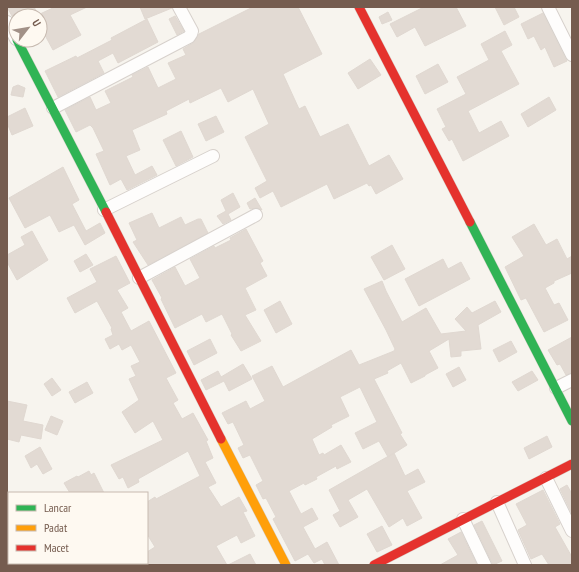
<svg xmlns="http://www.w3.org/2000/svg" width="579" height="572" font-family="'PT Sans Narrow',sans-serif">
<rect width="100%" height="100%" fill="#f7f4ee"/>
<path fill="#e2dad3" stroke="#e0d8d1" d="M7 7H34L39 16H12Z
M55 7H87L70 15 81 35 53 50 40 26V14Z
M140 7H172V8L145 19Z
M253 7H298L322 54 283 74 299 109 305 106 320 137 348 124 369 166 389 155 403 179 376 194 371 185 369 186 367 183 334 199 327 184 281 207 273 191 260 198 255 188 267 181 245 137 269 124 253 89 228 102 221 88 190 103 189 99 166 111 167 114 132 130 140 150 126 156 135 175 152 166 157 175 127 190 121 179 110 185 96 154 104 151 93 128 90 125 76 132 65 110 90 97 96 110 111 103 105 91 133 77 132 75 148 67 158 88 176 79 168 63 186 55 183 49 193 43 199 34Z
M424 7H456L466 26 425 46 415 27 397 37 390 24Z
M495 7H514L519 17 504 25Z
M388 12 392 20 382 24 379 17Z
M543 13 567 61 554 67 545 47 541 50 534 36 528 39 521 24Z
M175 16 184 31 177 35 169 19Z
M147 19 158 42 118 63 113 53 98 61 104 73 58 97 45 71 76 56 77 58 112 40 111 38Z
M505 31 512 45 501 51 519 84 468 111 479 133 501 121 509 136 463 161 452 139 449 141 442 129 446 127 437 109 466 94 457 77 489 60 481 44Z
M370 59 381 75 358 89 348 73Z
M438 64 448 82 425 94 416 76Z
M18 85 25 88 23 97 11 95 13 87Z
M549 97 556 110 528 127 521 114Z
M25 108 33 126 12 135 7 123V117Z
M216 116 224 132 206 141 198 124Z
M181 131 193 157 176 166 163 140Z
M63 167 79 200 72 204 86 231 100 223 105 233 85 245 74 225 59 232 50 215 25 228 9 198Z
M233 193 240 207 228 214 231 220 223 224 217 216 226 211 221 200Z
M255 198 262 210 257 208 250 209 247 203Z
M152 213 159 228 181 217 185 225 198 219H201L208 233 148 265 133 242 137 240 129 223Z
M534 224 546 245 557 239 567 259 572 256V273L554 281V283L545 288 554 305 559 303 568 320 544 332 526 298 521 300 505 267 524 256 512 237Z
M246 229 263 261 260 263 267 276 245 288 256 310 245 315 261 341 241 351 231 335 232 334 222 314 206 322 202 314 175 328 161 299 162 298 152 280 175 267 185 286 200 278 190 259 214 246 215 248 231 240 230 238Z
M32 231 48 260 17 280 7 262V255L25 245 21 237Z
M392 245 405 269 384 280 371 257Z
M86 254 93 265 80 272 74 261Z
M116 256 130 283 117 290 128 308 121 312 131 331 149 321 176 373 166 378 178 400 173 403 182 419 193 413 208 440 206 441 213 458 205 462 216 483 208 487 221 507 239 497 247 511 243 512 255 536 241 543 237 535 216 546 227 565H147V552L155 547 147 534V502L155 497 156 499 200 476 188 451 138 479 139 482 128 488 123 477 119 479 111 465 163 440 153 421 135 433 122 412 139 400 129 379 136 376 131 366 140 362 131 345 122 350 119 344 110 349 105 339 113 335 111 329 112 328 97 301 75 313 67 298 97 282 90 269Z
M443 259 448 269 461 262 470 279 419 306 405 279Z
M382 281 386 291 402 322 426 308 441 334 466 331 455 319 467 307 472 313 495 301 501 312 478 325 481 349 461 351V356L451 357 449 339 429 351 438 368 425 375V376L411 383 401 363 387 371 388 373 374 379 402 433 400 434 407 445 388 457 379 441 363 449 355 433 377 422 360 387 340 397 349 416 331 425 332 427 312 439 319 455 323 453 324 455 341 445 351 462 337 469 336 466 316 477 317 479 305 485 304 483 289 491 301 514 312 508 318 519 303 527 315 549 327 542 339 565H325L322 559 314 563 308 554 295 561 273 519 276 517 266 498 263 499 256 485 263 481 250 455 243 458 238 448 244 445 233 422 228 424 222 413 246 401 250 409 265 401 252 376 272 366 283 387 351 350 359 365 394 351 395 349 386 330 364 289Z
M280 301 292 324 276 333 264 310Z
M572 337V373L566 375 560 364 557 365 548 350Z
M210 339 217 353 194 365 187 351Z
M511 341 517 352 499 362 493 350Z
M243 364 252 379 229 391 224 381 206 390 201 380 218 371 221 377Z
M459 367 466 380 453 387 446 374Z
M532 371 538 380 518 391 512 382Z
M52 378 61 390 52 396 44 384Z
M87 382 93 393 75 403 69 392Z
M7 401 27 405 23 421 43 425 41 439 21 435 19 442 7 439Z
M51 416 63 421 57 435 45 430Z
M547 436 552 447 529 459 524 448Z
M40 447 52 469 43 474 37 464 31 468 25 456Z
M394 453 405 476 418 469 425 482 407 491 422 518 407 526 403 518 389 527 367 489 348 500 358 517 340 527 333 515 340 511 329 490Z
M89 471 91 475 94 473 104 493H70L64 483 77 476 78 477Z
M567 485 572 494V514L560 489Z
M543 490 560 524 555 527 572 557V565H549L542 554 531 559 518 530 527 525 516 504Z
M482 521 502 561 493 565 474 525Z
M382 526 392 545 377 552 367 534Z
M461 532 477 565H440L458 555 448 539Z
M250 554 256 565H228Z"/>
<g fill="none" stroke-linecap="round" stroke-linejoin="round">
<defs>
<path id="street" d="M548 7 572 55
M7 22 16 39
M53 108 189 37 191 34 192 31 179 7
M104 210 213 156
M139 278 256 215
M556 388 572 380
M546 478 572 531
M497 502 525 565
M463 519 485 565"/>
<path id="fast" d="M17 40 106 212
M470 222 572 421"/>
<path id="slow" d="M221 439 286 565"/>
<path id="jam" d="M359 7 470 222
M106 212 221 439
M374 565 572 464"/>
</defs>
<use href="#street" stroke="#d7d1cc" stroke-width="14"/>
<use href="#fast" stroke="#d7d1ca" stroke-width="10"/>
<use href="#slow" stroke="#d7d1ca" stroke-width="10"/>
<use href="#jam" stroke="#d7d1ca" stroke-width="10"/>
<use href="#street" stroke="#fefdfc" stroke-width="12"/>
<use href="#fast" stroke="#30b455" stroke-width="9"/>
<use href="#slow" stroke="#ff9f0a" stroke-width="9"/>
<use href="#jam" stroke="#e5322d" stroke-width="9"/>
</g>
<rect width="579" height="572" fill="none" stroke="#755c4f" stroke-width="16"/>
<rect x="8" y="492" width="140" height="72" fill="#fef9f1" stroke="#c7bab0"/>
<rect x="16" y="505" width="20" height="6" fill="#30b455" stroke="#c7bab0"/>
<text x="44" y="512" font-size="12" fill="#755c4f">Lancar</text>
<rect x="16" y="525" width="20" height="6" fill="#ff9f0a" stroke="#c7bab0"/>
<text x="44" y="532" font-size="12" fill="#755c4f">Padat</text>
<rect x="16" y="545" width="20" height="6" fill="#e5322d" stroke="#c7bab0"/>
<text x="44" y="552" font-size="12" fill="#755c4f">Macet</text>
<g transform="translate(28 28) rotate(59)"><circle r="19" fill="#fef9f1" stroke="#c7bab0"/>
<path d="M0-3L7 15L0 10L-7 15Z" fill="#a29187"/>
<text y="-6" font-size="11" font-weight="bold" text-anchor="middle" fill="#755c4f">U</text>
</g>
</svg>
